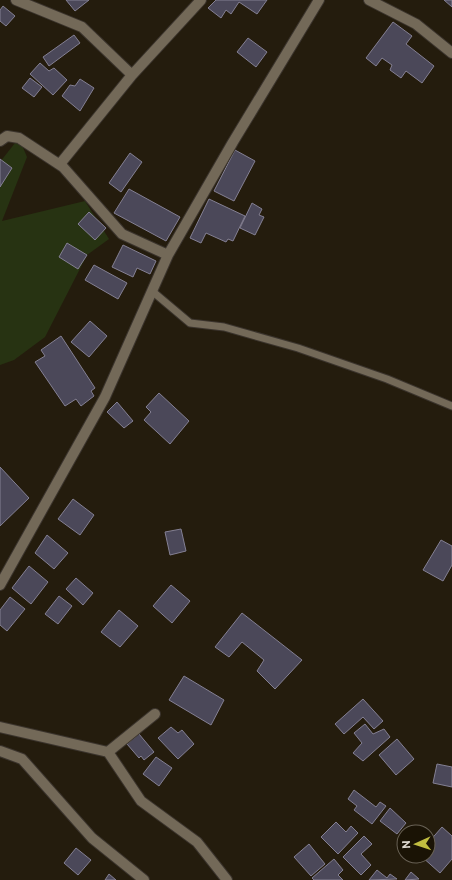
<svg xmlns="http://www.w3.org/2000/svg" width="452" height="880" font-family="Commissioner,sans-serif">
<rect width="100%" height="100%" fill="#241c0d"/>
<path fill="#273312" d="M19 138 27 157 2 221 85 201 109 239 87 255 45 337 14 360 0 365V162Z"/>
<path fill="#4b4859" stroke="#848093" d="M66 0H89L75 11Z
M216 0H267L257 14 239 2 231 14 226 10 221 18 208 8Z
M444 0H452V7Z
M3 6 15 16 6 26 0 21V10Z
M393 22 412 36 406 44 434 66 422 83 406 71 401 78 390 70 392 65 382 58 376 66 366 58Z
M74 35 80 43 49 66 43 57Z
M248 38 267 52 256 67 237 52Z
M40 63 49 71 54 68 67 80 53 95 30 74Z
M30 78 42 87 34 97 22 88Z
M80 79 94 88 80 111 62 96 70 85 75 86Z
M235 150 255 161 234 201 214 191Z
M130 153 142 162 121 192 109 183Z
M0 159 12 168 0 187Z
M129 189 180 217 166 241 114 213Z
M209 199 245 216 233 241 228 239 226 242 206 233 201 243 190 238Z
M252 203 262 209 259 215 264 217 255 235 240 228Z
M89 212 106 228 95 240 78 224Z
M67 243 87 255 78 269 59 257Z
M123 245 156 261 150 274 137 268 133 277 112 267Z
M94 265 127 283 118 299 85 280Z
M90 321 107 336 89 357 71 342Z
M61 336 95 388 91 391 94 396 81 406 76 399 65 406 35 362 45 356 41 350Z
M159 393 189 421 170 444 144 420 151 412 146 407Z
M117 402 133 421 124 428 107 412Z
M0 467 29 498 0 526Z
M73 499 94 515 80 535 58 519Z
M181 529 186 551 170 555 165 532Z
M47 535 68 553 54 569 35 553Z
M441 540 452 546V565L443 581 423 570Z
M29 566 48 582 31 604 12 588Z
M76 578 93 593 83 605 66 589Z
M171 585 190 601 172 623 153 606Z
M59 596 72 606 58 624 45 614Z
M10 597 25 609 7 631 0 625V610Z
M119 610 138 626 120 647 101 632Z
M242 613 302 660 275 689 257 671 264 660 242 642 229 657 215 647Z
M184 676 224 700 211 725 169 700Z
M363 699 383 721 374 729 363 717 344 734 335 724Z
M365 724 373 734 384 729 390 737 363 761 353 753 362 743 354 733Z
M171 727 178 733 182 730 194 744 178 759 158 738Z
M139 734 154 752 144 760 141 756 139 758 127 744Z
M397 739 414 759 396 775 379 755Z
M156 757 172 768 159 786 143 774Z
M437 764 452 767V787L433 783Z
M354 790 376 807 380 802 386 806 372 824 354 810 357 806 348 799Z
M390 808 406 823 397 834 380 821Z
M336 822 346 832 351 826 358 833 338 854 321 837Z
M442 827 452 836V859L440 873 421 856H428V843Z
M364 836 372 844 361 854 371 865 361 875 343 857Z
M309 844 325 864 311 876 294 857Z
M76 848 91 860 78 875 64 863Z
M334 859 343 870 338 875 343 880H314L312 878Z
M377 870 387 878 390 874 397 879 369 880Z
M411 872 419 879 405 880Z
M109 874 116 880H105Z"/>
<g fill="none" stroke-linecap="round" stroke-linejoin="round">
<defs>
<path id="lane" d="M152 291 190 323 224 327 298 348 387 379 452 406"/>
<path id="street" d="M16 0 82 27 132 75
M369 0 416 24 452 53
M0 141 7 136 19 138 63 167 122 234 168 255
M60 164 132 75 201 0
M0 585 105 397 168 255 233 142 319 0
M0 727 108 752 141 801 197 842 227 880
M0 751 22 759 92 838 144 880
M108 752 155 714"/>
</defs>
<use href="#lane" stroke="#3b342d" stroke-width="9"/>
<use href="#street" stroke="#3b342d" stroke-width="12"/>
<use href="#lane" stroke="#736958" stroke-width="7"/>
<use href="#street" stroke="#736958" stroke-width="10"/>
</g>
<g transform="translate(416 844) rotate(267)"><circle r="19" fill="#1a1305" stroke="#686155"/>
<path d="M0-3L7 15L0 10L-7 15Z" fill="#c1bd40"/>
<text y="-6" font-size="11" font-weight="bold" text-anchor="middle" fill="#dcd6cd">N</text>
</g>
</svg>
